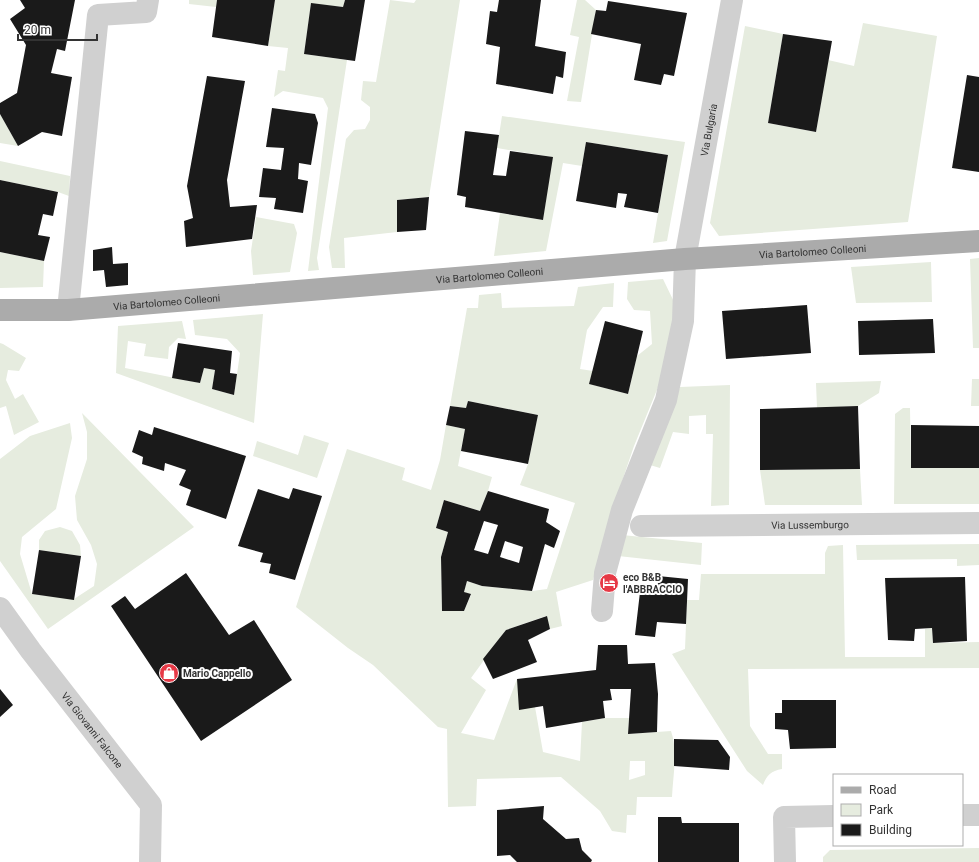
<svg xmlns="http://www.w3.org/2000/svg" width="979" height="862" font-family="Roboto,sans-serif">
<rect width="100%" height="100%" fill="#fff"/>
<path fill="#e6ecdf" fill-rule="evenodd" d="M189 0H217L216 7 189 4Z
M275 0H345L343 7 311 4 304 54 347 60 317 258 319 270 308 271 328 108 323 98 283 91 274 97 278 70 285 71 288 48 268 46Z
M390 0 414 3 416 0H460L429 197 397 200V232L344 238 345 268H332L329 247 346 139 354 130 365 129 370 120V107L361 100 363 81 376 82Z
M577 0H585L596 10 581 102 567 101 579 37 570 35Z
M863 23 937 36 908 222 719 236 710 223 745 26 783 34 768 123 816 132 828 60 854 66Z
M0 114 18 146 0 143Z
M502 116 685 142 667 241 653 243 668 155 586 142 582 166 563 163 546 251 494 256 500 213 543 220 552 157 497 148Z
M0 161 70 176 69 196 58 192 0 180Z
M256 217 294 224 297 233 290 272 253 275 251 251Z
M0 252 44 261 43 287 0 288Z
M979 258V348H973L970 259Z
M931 262 932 302 856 303 851 267Z
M663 279 676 306 661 380 634 446 611 514 593 580 556 592 562 626 550 629 546 616 506 630 471 678 486 690 461 733 494 740 517 679 535 707 543 752 580 761 582 722 605 718H629L628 734 671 731C678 751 673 776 672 797H637L636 815H627L626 833 612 831 600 811 561 777 477 779 476 806 448 807 447 729 438 727 373 665 348 648 296 607 347 449 405 468 402 480 431 490 440 460 446 425 465 429 458 466 492 477 488 491 480 511 444 500 436 528 448 532 441 557 442 611H464L471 595 464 592 467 581 482 586 532 591 547 589 575 503 520 485 528 464 538 415 468 401 466 408 450 406 467 308H478L479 295 501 293 502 308 574 306 578 287 614 283 613 307H603L587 330 580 369 593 371 590 384 628 394 637 356 652 344 650 311 634 310 627 299 628 282ZM630 761H645V775L629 780Z
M263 314 254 423 116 373 118 326 182 321 186 339 178 338 169 347 168 359 144 356 146 344 128 341 125 368 200 383 204 368 215 370 212 389 234 395 240 353 227 339 195 335 193 320Z
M0 343 3 344 26 358 19 371 8 370 6 380 15 399 23 394 39 422 14 435 6 406 0 408Z
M972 379H979V406H971Z
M881 381 879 393 858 406 817 408 816 383Z
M730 385 729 505 711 506 713 434H706V415L689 416V434L673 432 660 468 650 465 680 387Z
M903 408H910L911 468H979V504H894L895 414Z
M82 413 194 527 48 629 0 561V459L30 436 70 423 72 438 56 509 22 537 20 554 32 594 74 599 94 586 97 564 91 545 77 520 75 496 87 459V432Z
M304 435 329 443 317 478 253 456 257 441 298 455Z
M860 469 862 505H765L760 470Z
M60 527 72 531 80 545 81 556 39 550V540L45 531Z
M622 535 702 543 701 565 618 556Z
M979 544V565L957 566V559L857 560 856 545Z
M843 545 845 657H925V629L932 628 933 643 979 642V668L748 669 750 726 768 754H782V769C771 771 767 775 763 785L747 771 672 654 685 649 687 600H699L701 574H825V553L828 546Z
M979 848V862H823V857L830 850Z"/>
<path fill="#1a1a1a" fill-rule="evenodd" d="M20 0H75L65 51 57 49 51 73 72 77 62 136 42 132 18 146 0 114V103L17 93 26 45 10 19 25 8Z
M217 0H275L268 46 212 37Z
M345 0H365L355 61 304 54 311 3 343 7Z
M499 0H541L535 46 566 52 563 78 556 76 553 94 496 84 500 47 486 44 490 11 497 12Z
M608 1 687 13 674 76 664 74 661 85 634 80 641 44 591 34 596 10 606 11Z
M783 34 832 41 816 132 768 123Z
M967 75 979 77V172L952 168Z
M207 76 245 81 227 180 230 207 257 205 252 239 186 247 184 221 193 218 187 186Z
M272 108 315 114 318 123 311 165 299 163 298 179 308 181 303 213 274 209 276 198 259 197 263 168 281 170 284 148 266 147Z
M465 131 499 135 493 175 506 176 510 151 553 157 543 220 465 207 466 197 457 195Z
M586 142 668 155 658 213 624 207 627 194 618 193 616 208 576 201Z
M0 180 58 192 53 216 43 214 38 235 50 237 44 261 0 252Z
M429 197 426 230 397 232V200Z
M112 247 113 264 128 263V285L106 287 104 270 93 271V250Z
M807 305 811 353 726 359 722 311Z
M933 319 935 353 859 355 858 321Z
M605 321 643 331 628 394 589 384Z
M178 343 232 351 230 373 237 374 234 395 212 389 215 370 204 368 200 383 172 378Z
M468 401 538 415 528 464 461 451 465 429 446 425 450 406 466 408Z
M858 406 860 469 760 470V409Z
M911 425 979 426V468H911Z
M154 427 246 456 226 519 186 505 191 490 179 485 186 470 165 463 164 471 142 464 143 457 132 452 139 430 152 435Z
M293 488 322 496 295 580 269 573 271 564 260 562 263 553 238 546 258 489 289 499Z
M488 491 549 509 546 522 560 531 554 548 545 544 532 591 482 586 467 581 464 592 471 594 464 611H442L441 557 448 532 436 528 444 500 480 511ZM484 521 498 525 488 554 474 550ZM505 541 523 547 519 563 500 557Z
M39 550 81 556 74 600 32 594Z
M186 573 229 635 254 620 292 680 201 741 111 606 125 596 135 609Z
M658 576 688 579 686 624 657 622 655 637 635 635 640 592 657 593Z
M965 577 967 641 933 643 932 628 915 629 914 641 888 640 885 578Z
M547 616 550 629 528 640 537 662 493 679 483 659 506 630Z
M598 645H627L628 664 655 663 658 694 657 732 628 734 631 689H610L612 700 603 701 605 718 546 728 543 706 519 710 517 679 596 670Z
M0 689 13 705 0 717Z
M782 700H836V748L790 749 788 730 775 729V713H782Z
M674 739 718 740 730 757 729 770 674 766Z
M544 806 543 819 566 839 579 838 582 850 592 860 591 862H517L510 855 497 856V810Z
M658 817H681L682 823H739V862H658Z"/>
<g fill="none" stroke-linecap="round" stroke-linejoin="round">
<g stroke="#d0d0d0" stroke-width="22">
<path d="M68 310 98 15 146 12 148 0"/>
<path id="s1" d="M641 526 979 523"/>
<path id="s2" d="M0 608 31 651 151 805 150 862"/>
<path id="s3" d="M602 611 605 573 622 510 666 400 683 321 685 259 732 0"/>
<path d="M962 815H979"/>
<path d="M785 862 784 817 834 816"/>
</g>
<path stroke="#ababab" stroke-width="22" id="s4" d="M0 310H68L685 259 979 241"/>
</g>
<defs>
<symbol id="hotel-disc" viewBox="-11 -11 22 22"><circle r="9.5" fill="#e63946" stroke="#fff"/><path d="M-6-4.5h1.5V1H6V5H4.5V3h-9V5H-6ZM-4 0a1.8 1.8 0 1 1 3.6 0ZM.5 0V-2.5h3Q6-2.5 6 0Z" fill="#fff"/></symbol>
<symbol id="shop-disc" viewBox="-11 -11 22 22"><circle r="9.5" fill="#e63946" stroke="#fff"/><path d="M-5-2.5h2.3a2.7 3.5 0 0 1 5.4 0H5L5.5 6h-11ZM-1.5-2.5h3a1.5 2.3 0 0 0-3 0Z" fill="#fff"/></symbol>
</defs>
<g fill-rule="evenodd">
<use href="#hotel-disc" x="598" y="572" width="22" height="22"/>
<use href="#shop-disc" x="158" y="662" width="22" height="22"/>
</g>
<g text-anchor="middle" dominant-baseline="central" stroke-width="4" stroke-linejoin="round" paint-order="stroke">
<g font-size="10" fill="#333" stroke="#fff">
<text stroke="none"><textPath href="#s3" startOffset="496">Via Bulgaria</textPath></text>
<text stroke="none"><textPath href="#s4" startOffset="815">Via Bartolomeo Colleoni</textPath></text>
<text stroke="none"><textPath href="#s4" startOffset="491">Via Bartolomeo Colleoni</textPath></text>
<text stroke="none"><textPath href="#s4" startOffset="167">Via Bartolomeo Colleoni</textPath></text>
<text stroke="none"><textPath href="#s1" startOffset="169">Via Lussemburgo</textPath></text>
<text stroke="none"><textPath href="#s2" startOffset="153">Via Giovanni Falcone</textPath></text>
</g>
<g font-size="10" font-weight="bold" fill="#333" stroke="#fff" text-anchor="start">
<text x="623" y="577">eco B&amp;B<tspan x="623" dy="12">l'ABBRACCIO</tspan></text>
<text x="183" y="673">Mario Cappello</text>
</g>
</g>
<rect x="833" y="774" width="130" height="72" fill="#ffffff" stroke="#adadad"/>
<rect x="841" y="787" width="20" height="6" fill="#ababab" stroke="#adadad"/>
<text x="869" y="794" font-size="12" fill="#333333">Road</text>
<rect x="841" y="804" width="20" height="12" fill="#e6ecdf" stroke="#adadad"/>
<text x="869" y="814" font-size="12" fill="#333333">Park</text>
<rect x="841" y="824" width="20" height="12" fill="#1a1a1a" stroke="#adadad"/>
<text x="869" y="834" font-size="12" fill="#333333">Building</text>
<path d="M18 34v6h79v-6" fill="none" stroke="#333333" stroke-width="2"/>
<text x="24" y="34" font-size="12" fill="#333333" stroke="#ffffff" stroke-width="3" paint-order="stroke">20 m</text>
</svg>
